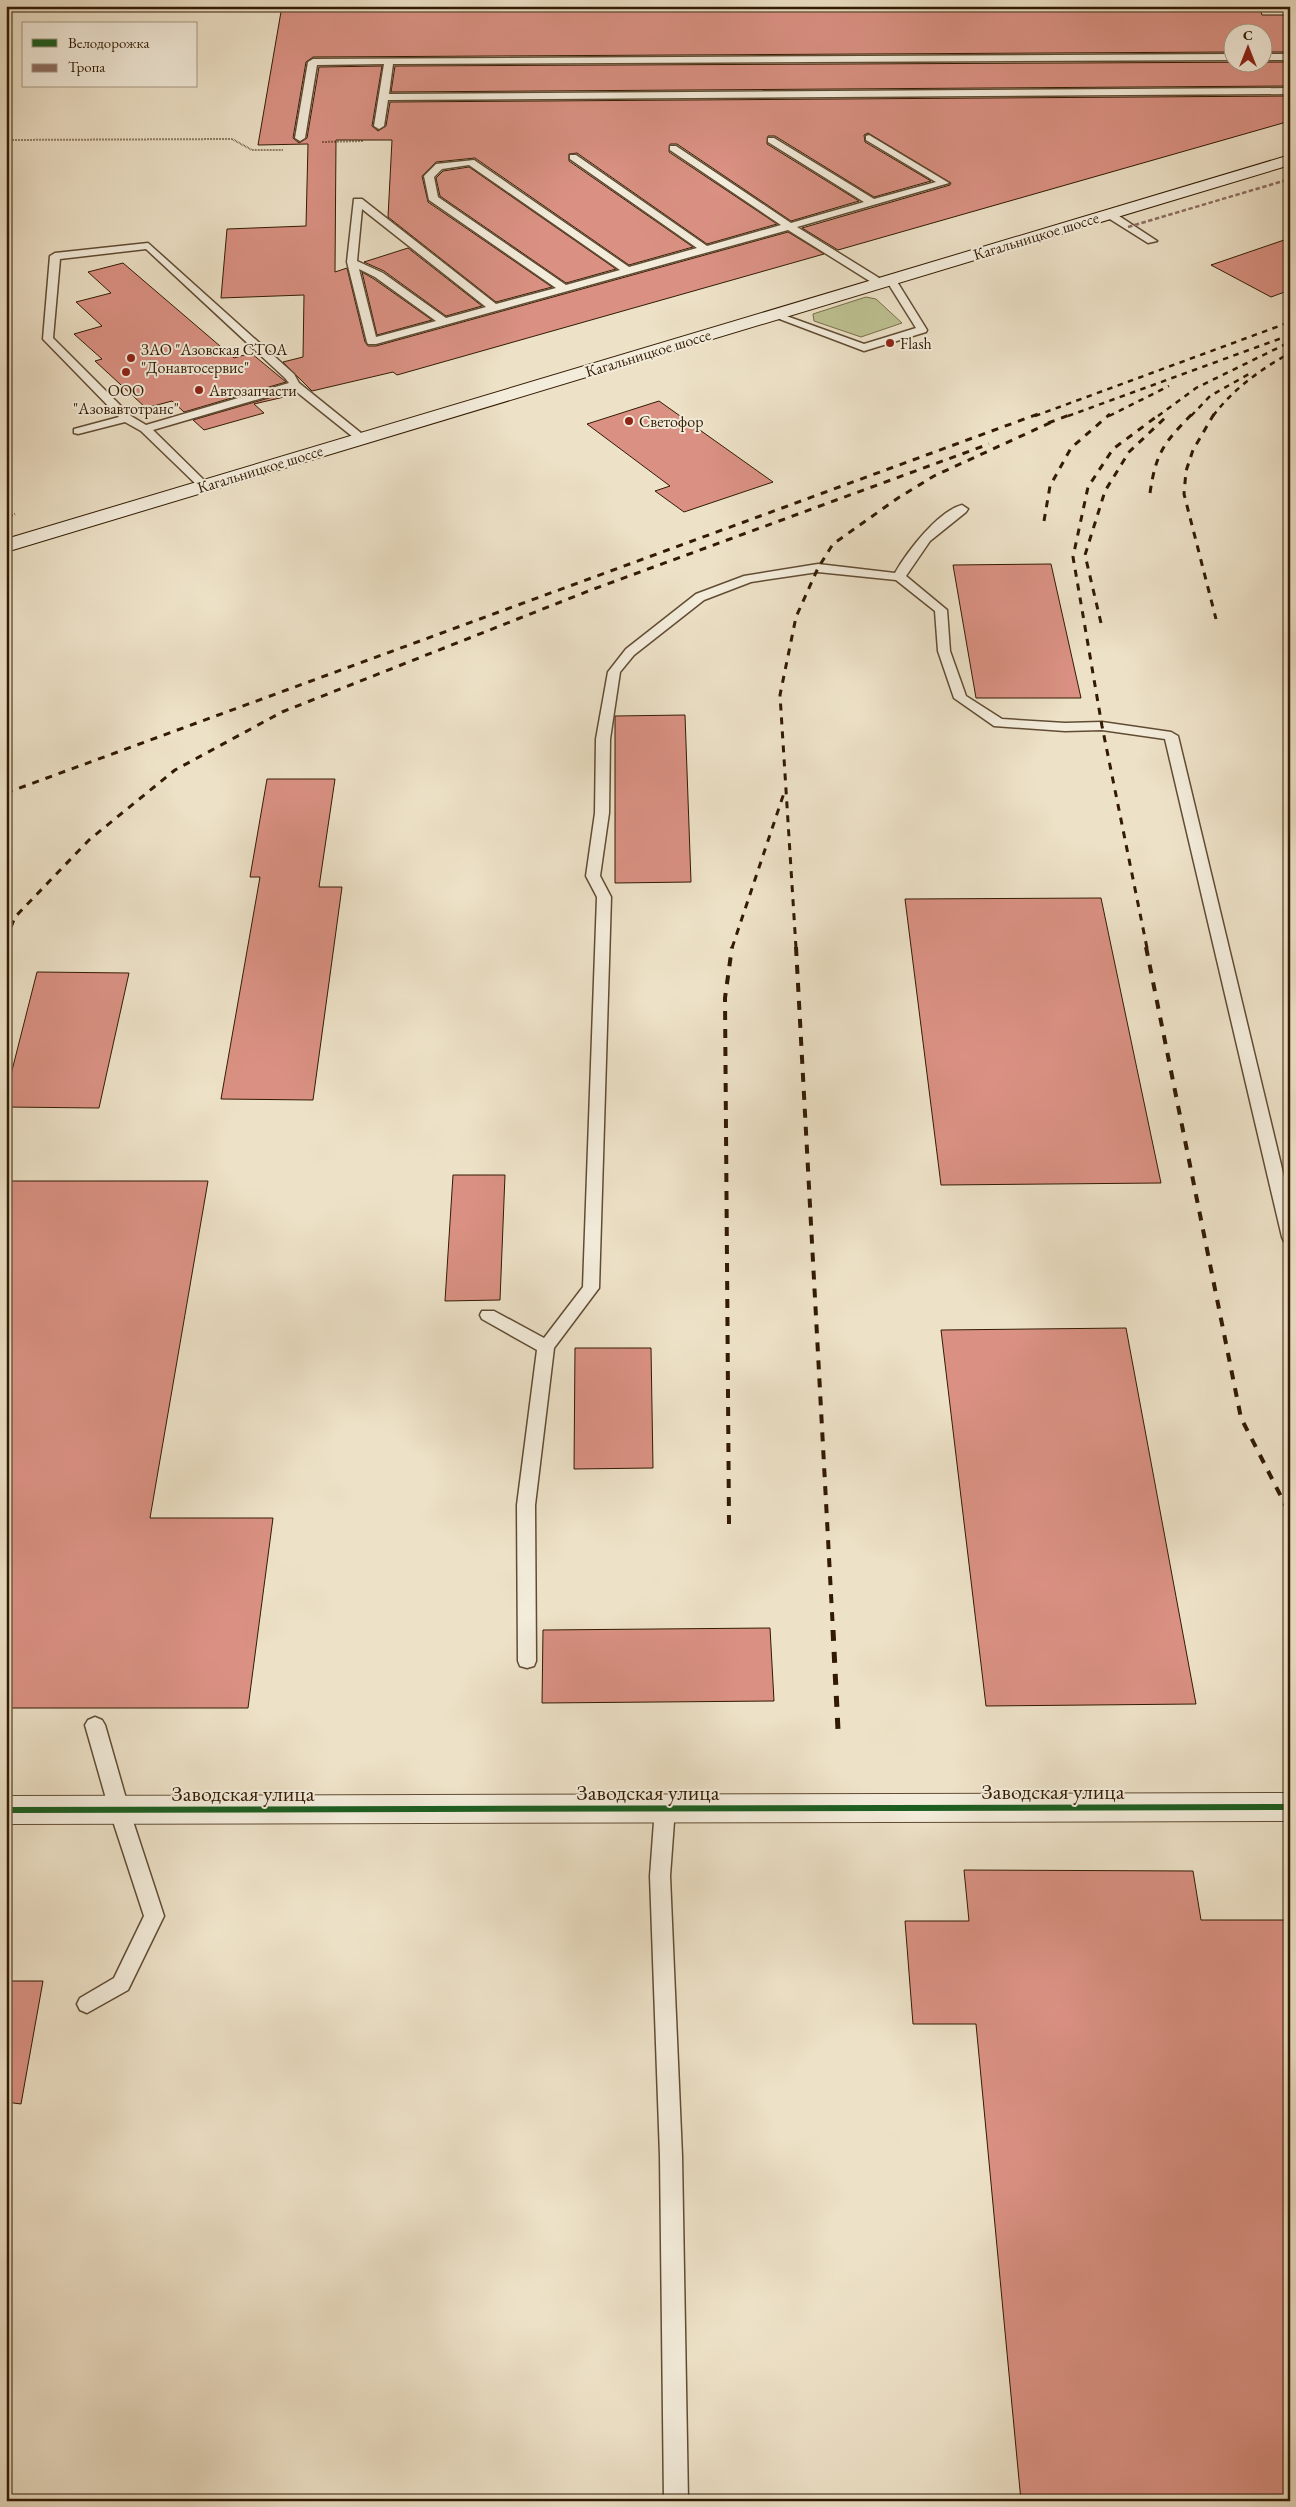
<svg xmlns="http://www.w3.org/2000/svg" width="1296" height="2507" font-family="'EB Garamond',serif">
<rect width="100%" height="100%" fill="#ede1c7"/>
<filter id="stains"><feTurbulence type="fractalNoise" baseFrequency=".004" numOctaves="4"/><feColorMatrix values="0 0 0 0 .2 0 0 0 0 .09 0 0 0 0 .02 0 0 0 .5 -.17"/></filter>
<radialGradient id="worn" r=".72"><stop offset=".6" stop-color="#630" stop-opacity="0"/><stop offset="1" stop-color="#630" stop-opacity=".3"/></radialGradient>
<path fill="#bdc192" stroke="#786e4a" d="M866 297 876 299 902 323 861 337 814 321 813 314Z"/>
<path fill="#da9183" stroke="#321b02" d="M282 6H1259L1262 15H1290V52H1264V32H1234V52L313 57 306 62 293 138 299 143 307 138 319 67 382 66 372 126 378 131 386 126 390 102 1290 96V121L838 250 802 228 950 185 951 183 868 133 864 135 865 142 931 181 874 197 775 136H768L767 144 859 201 791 221 677 144H670L669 152 777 224 707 244 577 153 569 154V161L693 247 629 265 475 158 436 162 422 176 428 202 552 287 496 302 388 217 392 140H336L335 272 347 268 365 342 368 346H376L788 232 824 254 397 375 393 372 312 391 283 362 303 357 304 295 221 298 227 229 306 226 308 144 258 145Z
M1290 62V86L391 92 395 66Z
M469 167 616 269 566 283 440 196 436 178 443 171Z
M1290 238V290L1271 297 1211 265Z
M408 248 482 306 446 316 384 271 364 262Z
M123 263 234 358 251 353 286 382 184 412 172 401 146 408 95 361 102 359 74 334 102 326 76 302 111 293 88 272Z
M362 272 374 279 432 320 377 335Z
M293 391 297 394 254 404 264 413 204 430 193 420Z
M659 401 773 482 684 512 655 491 670 486 587 424Z
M1051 564 1081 698H976L953 565Z
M685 715 691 882 615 883V716Z
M267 779H335L319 887H342L313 1100 221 1099 260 877H250Z
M1101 898 1161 1183 941 1185 905 899Z
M37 972 129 973 99 1108 6 1107V1094Z
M453 1175H505L500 1300 445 1301Z
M6 1181H208L150 1518H273L248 1708H6Z
M1126 1328 1196 1704 986 1706 941 1330Z
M575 1348H651L653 1468 574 1469Z
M770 1628 774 1701 542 1703 543 1630Z
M964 1870 1193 1871 1201 1920H1290V2501H1021L976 2024H913L905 1921H969Z
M6 1981H43L21 2104 6 2102Z"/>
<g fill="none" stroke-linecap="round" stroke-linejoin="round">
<defs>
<path id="lane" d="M1234 54V60L393 64 389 94 1290 88V94L388 100 384 126 379 129 374 126 384 64 317 65 305 138 300 141 295 138 308 62 313 59Z
M1264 54H1290V60H1264Z
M869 135 949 183 797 227 884 281V285H876L788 230 376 344H368L367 342 347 262 354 199H362L496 304 556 288 429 200 424 176 436 164 474 160 629 267 697 248 570 159V155H576L707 246 781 225 670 150V146H676L791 223 864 202 768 142V138H774L874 199 936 182 866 140V136ZM469 165 620 270 566 285 438 197 434 177 442 169ZM362 209 486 307 446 318 383 273 357 261ZM359 269 375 277 436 321 376 337Z
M1109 211 1113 212 1157 241 1148 243 1105 216 1104 214Z
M148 243 294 374 299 383 366 437V441H358L293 389 153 430 208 484 210 486 204 489 200 488 141 431 125 422 78 434 74 433V429L119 417 43 339 50 256 55 253ZM146 249 285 378 289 383 146 425 131 416 53 338 60 259Z
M891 277 896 280 927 330 926 332 864 351 769 315 770 313H778L864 344 916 328 886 280Z
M962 505 968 509 966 512 930 541 906 576 947 610 950 651 966 696 1002 719 1065 723 1102 722 1171 732 1178 736 1290 1202V1243L1284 1241 1282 1237 1165 739 1102 730 1065 731 994 726 954 698 938 651 935 611 896 580 818 572 751 582 704 600 634 655 620 672 610 739 609 813 600 876 611 897 599 1288 554 1348 535 1505 536 1661 534 1666 527 1668 520 1666 518 1661 517 1505 537 1350 482 1319 480 1315 482 1311H494L544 1338 583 1287 597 897 586 876 595 813 596 739 608 672 626 649 696 594 744 576 818 564 895 573C907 552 938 511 962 505Z
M95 1717 102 1720 105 1725 129 1809 164 1916 128 1990 87 2013 80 2010 77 2004 80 1998 114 1978 144 1916 109 1809 85 1725 88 1720Z
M665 1800 672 1802 675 1808 670 1876 682 2156 688 2501H664L660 2156 650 1876 655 1808 658 1802Z"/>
<path id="street" d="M1290 1793V1821L6 1824V1796Z"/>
<path id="secondary" d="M1290 155V165L6 552V539Z"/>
</defs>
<use href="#lane" stroke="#614c33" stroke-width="3"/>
<use href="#street" stroke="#614c33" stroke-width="2"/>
<use href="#secondary" stroke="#321b02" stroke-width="2"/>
<path stroke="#321b02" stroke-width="2" stroke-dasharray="0.5 1" stroke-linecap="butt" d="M6 140 232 139 252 150H283
M322 142 364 141"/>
<path stroke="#321b02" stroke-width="2.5" stroke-dasharray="1 2" stroke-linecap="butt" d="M6 517 15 514"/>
<use href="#lane" fill="#f3ecdb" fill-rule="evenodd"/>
<use href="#street" fill="#f3ecdb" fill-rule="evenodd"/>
<use href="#secondary" fill="#f3ecdb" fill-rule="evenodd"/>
<path stroke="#321b02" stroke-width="2.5" stroke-dasharray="5.5 5.5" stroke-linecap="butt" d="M1035 416 1290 322
M1068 416 1290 335
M1109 416 1169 386
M1158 416 1196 388 1290 342
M1191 416 1210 396 1249 374
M1213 416C1233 389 1261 369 1290 353"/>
<path stroke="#321b02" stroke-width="3" stroke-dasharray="7 7" stroke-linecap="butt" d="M1214 414 1193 450 1186 471 1184 494 1216 619
M1048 423 1072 414
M1150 493C1156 452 1164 443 1192 414
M1044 521 1050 486 1071 448 1110 414
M1101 623 1085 555 1105 491 1129 452 1167 416
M6 793 1038 414
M6 940 15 917 89 840 175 770 282 712 591 590 989 444
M732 948 785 790
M796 948 780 695 796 617 818 568 833 544 898 498 934 476 1054 421
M1147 948 1102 726 1073 557 1088 487 1113 449 1160 414"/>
<path stroke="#321b02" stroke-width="4" stroke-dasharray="9 9" stroke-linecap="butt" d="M796 947 833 1631
M1146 947 1241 1418 1290 1514
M729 1524 725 998 732 947"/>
<path stroke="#321b02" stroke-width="5" stroke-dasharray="11 11" stroke-linecap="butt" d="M833 1630 838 1730"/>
<path stroke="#8d6e63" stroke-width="2.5" stroke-dasharray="4.5 2.5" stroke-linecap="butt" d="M1128 227 1290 179"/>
<defs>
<path id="cycleway" d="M6 1810 1290 1807"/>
</defs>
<use href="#cycleway" stroke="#f3ecdb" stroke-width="9"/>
<use href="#cycleway" stroke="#1b5e20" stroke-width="6"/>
</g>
<g fill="#8f2418" stroke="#f3ecdb" stroke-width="2">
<circle cx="890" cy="343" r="5"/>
<circle cx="131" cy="358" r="5"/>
<circle cx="126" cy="372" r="5"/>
<circle cx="199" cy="390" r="5"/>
<circle cx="629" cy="421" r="5"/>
</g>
<g text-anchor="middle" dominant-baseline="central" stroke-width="4" stroke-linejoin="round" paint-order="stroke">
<g font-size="16" fill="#321b02" stroke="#f3ecdb">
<text transform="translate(1036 236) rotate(-17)">Кагальницкое шоссе</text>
<text transform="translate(648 353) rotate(-17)">Кагальницкое шоссе</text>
<text transform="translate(260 469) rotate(-17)">Кагальницкое шоссе</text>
</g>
<g font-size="16" fill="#321b02" stroke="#f3ecdb" text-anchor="start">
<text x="900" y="343">Flash</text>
<text x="141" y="349">ЗАО "Азовская СТОА<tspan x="141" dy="18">"Донавтосервис"</tspan></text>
<text x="126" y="390" text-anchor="middle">ООО<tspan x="126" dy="18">"Азовавтотранс"</tspan></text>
<text x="209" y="390">Автозапчасти</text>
<text x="639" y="421">Светофор</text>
</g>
<g font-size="22" fill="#321b02" stroke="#f3ecdb">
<text x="1053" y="1791">Заводская улица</text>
<text x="648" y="1792">Заводская улица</text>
<text x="243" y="1793">Заводская улица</text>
</g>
</g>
<rect width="1296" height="2507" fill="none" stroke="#ede1c7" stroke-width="25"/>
<rect x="8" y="8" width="1281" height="2492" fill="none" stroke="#321b02" stroke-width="2.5"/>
<rect x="12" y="12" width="1271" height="2482" fill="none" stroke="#321b02"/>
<rect x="22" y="22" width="175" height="65" fill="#f3ecdb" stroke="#a69884"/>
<rect x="32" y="39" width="25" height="8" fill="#1b5e20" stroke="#a69884"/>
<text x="68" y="48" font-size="15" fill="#321b02">Велодорожка</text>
<rect x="32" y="64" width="25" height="8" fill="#8d6e63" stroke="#a69884"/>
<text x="68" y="72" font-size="15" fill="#321b02">Тропа</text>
<g transform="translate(1248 48)"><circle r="24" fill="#f3ecdb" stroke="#a69884"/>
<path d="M0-4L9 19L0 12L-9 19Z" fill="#8f2418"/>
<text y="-8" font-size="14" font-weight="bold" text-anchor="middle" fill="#321b02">С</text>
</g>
<rect width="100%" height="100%" filter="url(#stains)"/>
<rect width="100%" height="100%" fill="url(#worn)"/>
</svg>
